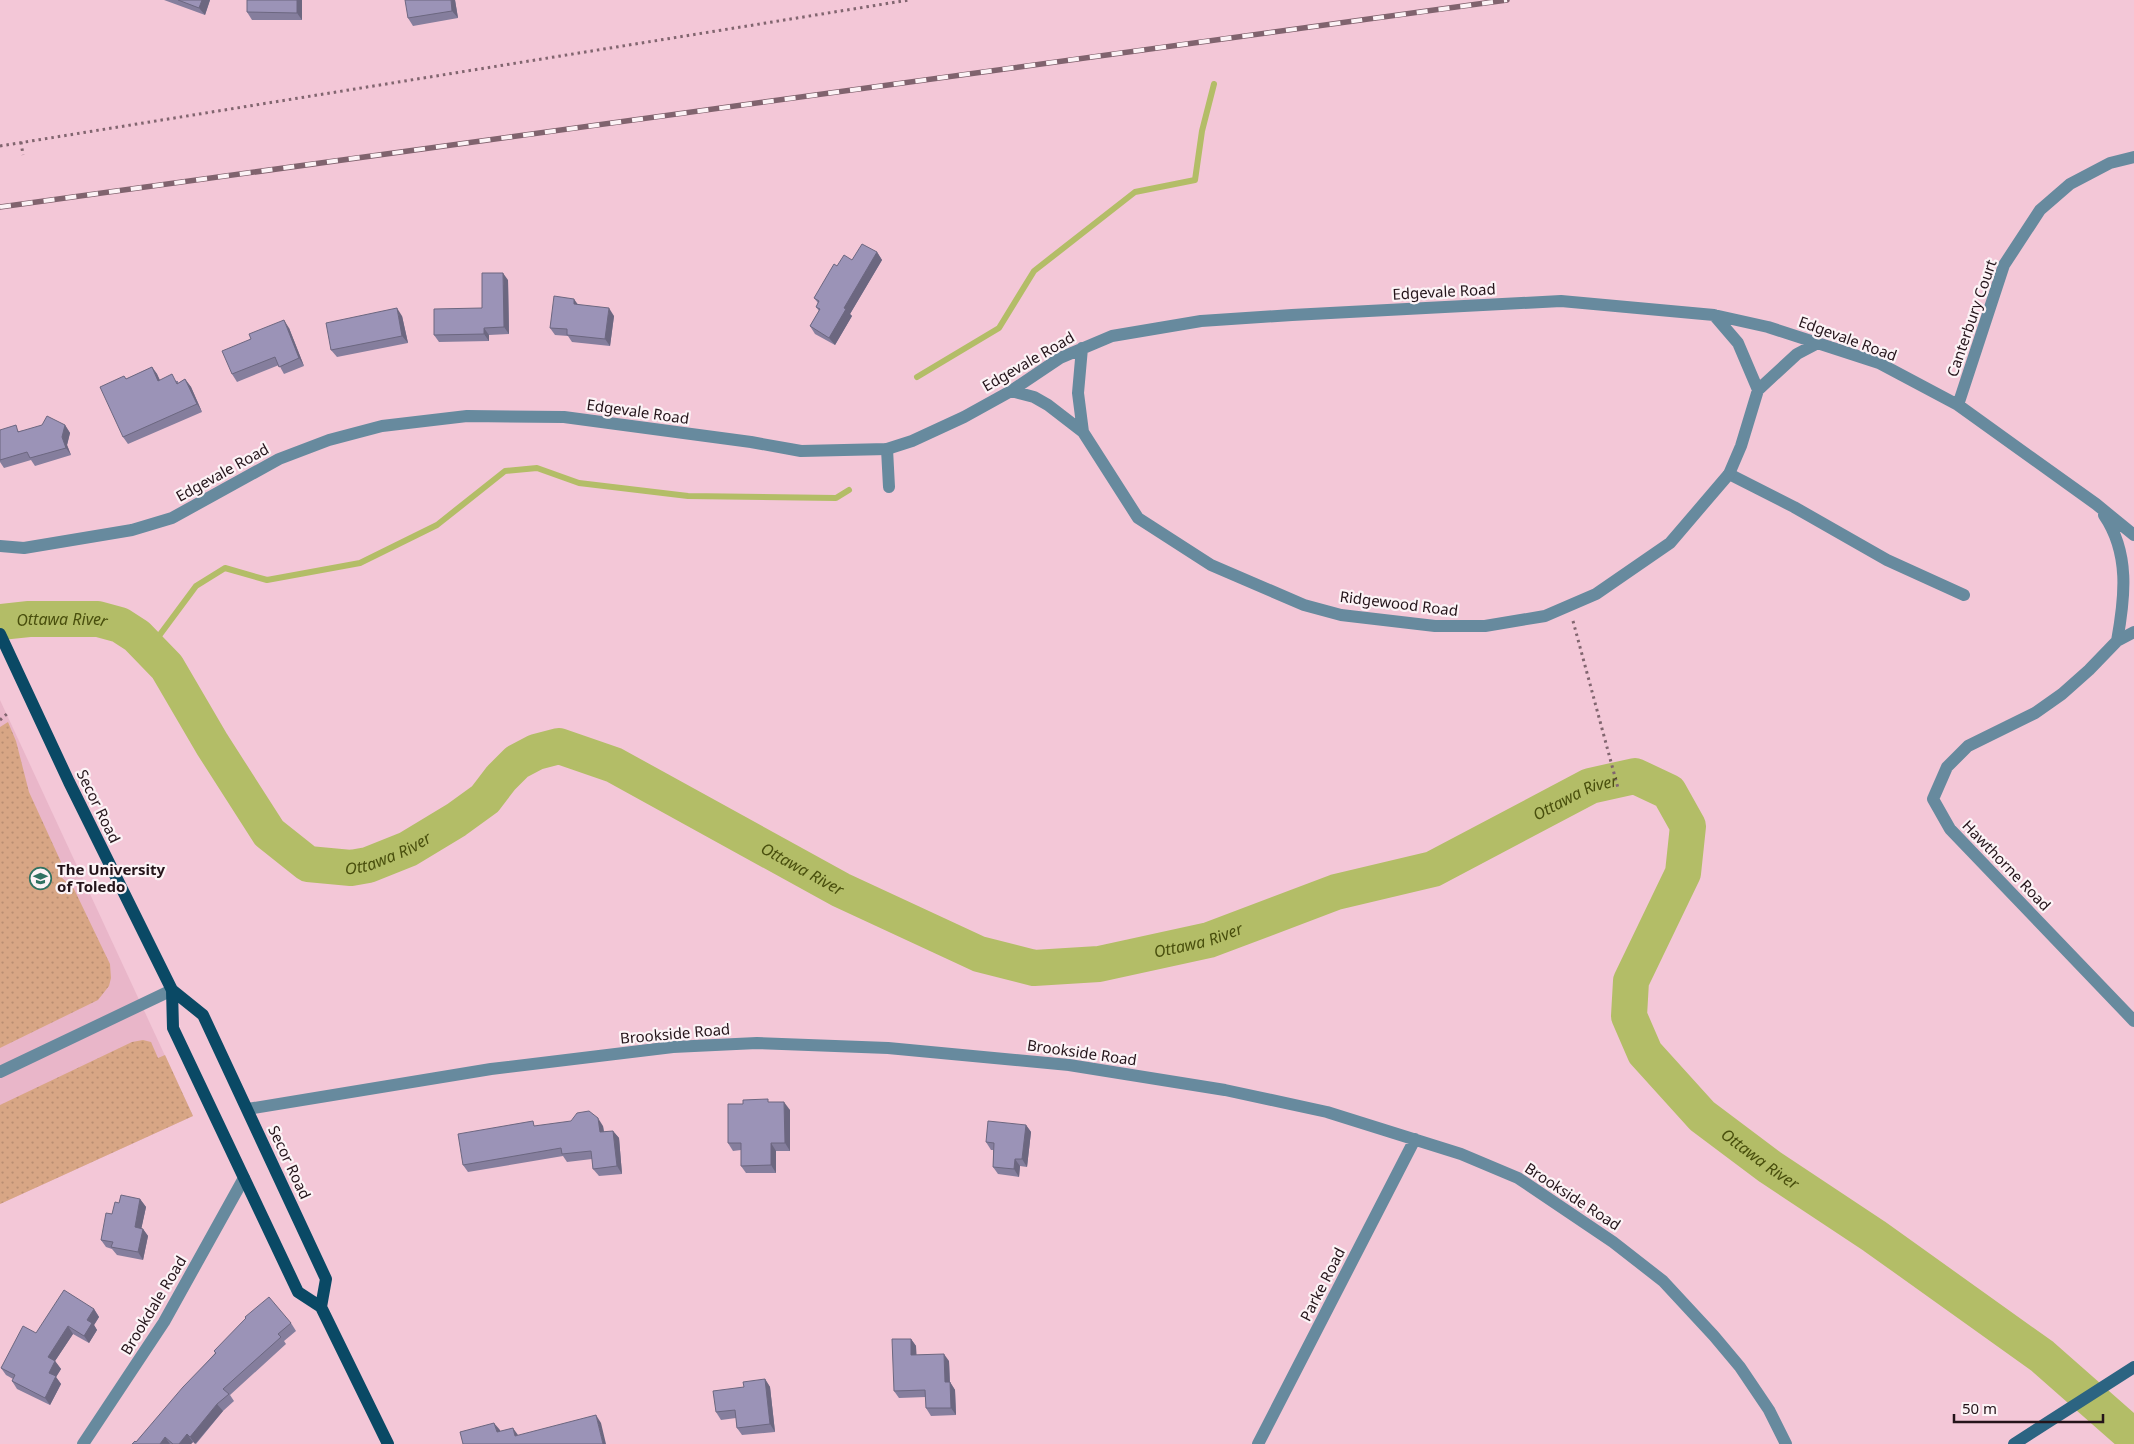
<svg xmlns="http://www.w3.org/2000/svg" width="2134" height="1444" font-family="'Noto Sans',sans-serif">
<defs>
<pattern id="grass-dots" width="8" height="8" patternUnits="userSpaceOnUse" patternTransform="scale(1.25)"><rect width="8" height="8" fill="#d8a685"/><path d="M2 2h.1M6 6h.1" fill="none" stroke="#b98e72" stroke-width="1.8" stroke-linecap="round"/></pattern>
</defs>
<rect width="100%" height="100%" fill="#f3c7d7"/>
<path fill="#e9b6c9" d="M0 700 193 1116 0 1204Z"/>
<path fill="url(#grass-dots)" d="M8 722 16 741 29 792 61 862 60 876 74 889 110 964 111 978 109 986 98 1000 0 1048V727Z
M143 1040 151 1042 158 1058 165 1055 193 1116 0 1204V1105L132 1042Z"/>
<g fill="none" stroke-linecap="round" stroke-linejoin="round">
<path stroke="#b3bd67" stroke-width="6" d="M917 377 999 328 1034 271 1135 192 1195 180 1202 131 1214 84
M150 648 196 586 225 568 267 580 360 563 437 525 505 471 537 468 579 483 688 496 836 498 849 490"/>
<path stroke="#b3bd67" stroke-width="36" id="s1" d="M0 622 29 619H98L120 625 137 636 167 667 212 744 269 833 308 864 351 868 368 865 408 849 456 820 485 799 501 778 517 762 536 752 559 746 614 765 841 890 979 954 1034 968 1099 964 1209 940 1336 892 1433 869 1590 786 1635 776 1669 792 1688 826 1683 873 1631 981 1629 1016 1645 1053 1702 1116 1770 1167 1874 1236 2042 1356 2134 1437"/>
<path stroke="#81656f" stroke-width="3" stroke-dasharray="2.5 4" stroke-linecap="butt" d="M21 142 23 155
M0 146 909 0
M1573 621 1618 788
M0 720 8 713"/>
<path stroke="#678a9e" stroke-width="12" d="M887 449 889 487
M1729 474 1794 507 1887 560 1964 595"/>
<path stroke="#678a9e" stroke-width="12" d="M1714 315 1738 343 1758 390
M1082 348 1078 393 1083 432
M1011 391 1034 397 1048 405 1083 432 1138 518 1211 565 1304 605 1341 615 1435 626H1485L1545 616 1596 594 1670 543 1729 474 1741 446 1758 390 1797 354 1816 344
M1958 405 2004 265 2040 210 2070 184 2110 163 2134 157
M2104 515C2130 553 2125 597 2117 641
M0 546 24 548 132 530 172 518 279 459 329 440 382 426 467 416 564 417 751 442 801 451 887 449 912 441 964 417 1011 391 1060 358 1112 336 1201 321 1292 315 1561 301 1714 315 1768 327 1879 363 1958 405 2096 504 2134 535
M2134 632 2117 641 2089 670 2062 694 2035 713 1968 746 1947 767 1933 799 1950 829 2134 1021
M0 1072 172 990
M248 1109 491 1069 673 1047 757 1043 888 1048 1069 1065 1225 1090 1327 1112 1461 1154 1518 1178 1613 1242 1663 1281 1714 1336 1740 1367 1769 1410 1786 1444
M83 1444 164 1322 244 1178
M1258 1444 1415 1139"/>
<path stroke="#2c6482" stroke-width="12" d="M2014 1444 2134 1367"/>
<path stroke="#0a4965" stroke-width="12" d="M0 634 69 782 172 990 173 1028 298 1292 321 1307 388 1444
M172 990 203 1015 326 1279 321 1307"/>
<defs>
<path id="rail" d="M0 207 1507 0"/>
</defs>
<use href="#rail" stroke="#80636e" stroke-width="5.5"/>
<use href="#rail" stroke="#fcf3f6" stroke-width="4" stroke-dasharray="11" stroke-linecap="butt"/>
</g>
<path fill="#857e9d" d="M164 0H210L205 15Z
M247 0H302V20H252L247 12Z
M455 0 458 18 413 26 408 18Z
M877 252 882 260 850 314 852 316 835 345 815 334 810 326 819 311 816 307 818 303 814 298 837 266 852 260Z
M508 280 509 334 489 335V341L439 342 434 335 482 308Z
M578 305 614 316 610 346 572 342 568 336 555 335 550 328Z
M402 316 408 343 337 357 331 350Z
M289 328 304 366 284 374 279 365 237 382 232 374Z
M152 367 157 374 160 380 178 381V383L185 379 191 387 202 412 128 444 123 437 124 376 126 379Z
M65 425 70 433 67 445 71 455 35 466 31 460 4 468 0 462V430L20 431Z
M770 1102 790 1110V1151H776V1173H746L741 1166V1150L733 1151 728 1143 743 1104Z
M1026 1125 1031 1132 1027 1167 1020 1166 1019 1177 998 1174 993 1167V1150H991L986 1142Z
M536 1126H603L604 1132 613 1131 619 1138 622 1174 599 1176 593 1169 592 1159 567 1162 563 1156 468 1172 463 1165Z
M140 1199 146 1207 141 1229H143L148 1236 143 1260 117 1255 112 1249 106 1247 101 1240 112 1214 119 1203Z
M94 1309 99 1317 94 1325 97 1330 89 1343 73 1334 55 1361 61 1369 56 1377 61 1384 50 1405 17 1389 12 1381 13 1379 6 1375 1 1368Z
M291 1323 296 1331 284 1341 286 1344 230 1395 234 1401 223 1411 196 1444 193 1442 191 1444H132L136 1442 215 1353 214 1351Z
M911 1339 916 1346V1355L949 1361 950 1382 955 1390 956 1415 931 1416 926 1408V1397L899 1398 894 1391Z
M765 1379 770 1387 775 1432 742 1435 737 1428 736 1418 721 1420 716 1412 744 1387Z"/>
<path fill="#6c6780" d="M202 0H210L205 15 199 8Z
M297 0H302V20L297 13Z
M451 0H455L458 18 452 11Z
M877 252 882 260 850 314 852 316 835 345 829 338 844 308Z
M503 273 508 280 509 334 504 327Z
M574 299 579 306 574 304Z
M397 308 402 316 408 343 402 336Z
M609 308 614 316 610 346 605 339Z
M284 320 289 328 304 366 299 358Z
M484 328 489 335V341L484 334Z
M152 367 157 374 163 388 158 381Z
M185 379 191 387 202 412 197 404Z
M65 425 70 433 67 445 71 455 66 448 62 437Z
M784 1102 790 1110V1151L785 1143Z
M598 1118 603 1126 605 1140 600 1132Z
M1026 1125 1031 1132 1027 1167 1022 1159Z
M613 1131 619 1138 622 1174 617 1166Z
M771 1143 776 1151V1173L771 1165Z
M1015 1159 1020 1166 1019 1177 1014 1169Z
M140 1199 146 1207 140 1235 135 1227Z
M143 1229 148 1236 143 1260 138 1252Z
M94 1309 99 1317 94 1325 97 1330 89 1343 84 1336 87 1320Z
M68 1326 73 1334 55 1361 61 1369 56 1377 61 1384 50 1405 45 1398 49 1373 48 1357Z
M911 1339 916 1346 917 1362 911 1355Z
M944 1354 949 1361 950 1390 945 1382Z
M765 1379 770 1387 775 1432 770 1424Z
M950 1382 955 1390 956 1415 951 1408Z
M217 1404 223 1411 195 1444 190 1437Z
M596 1415 601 1423 606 1444H603Z
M494 1423 500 1430 502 1439 497 1432Z
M513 1428 518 1435 515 1436Z
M187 1434 193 1442 191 1444H179Z
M165 1437 170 1444H160Z"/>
<path fill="#9b93b7" stroke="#6c6780" d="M178 0H202L199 8Z
M247 0H297V13L247 12Z
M405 0H451L452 11 408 18Z
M862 244 877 252 844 308 846 309 829 338 810 326 820 309 816 307 819 301 814 298 834 264 837 266 844 255 852 260Z
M482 273H503L504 327 484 328V334L434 335V309L482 308Z
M554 296 574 299V304L609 308 605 339 567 335V329L550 328Z
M397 308 402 336 331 350 326 323Z
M284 320 299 358 279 367 275 357 232 374 222 351 251 339 249 334Z
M152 367 158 381 172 374 177 384 185 379 197 404 123 437 100 387 124 376 126 379Z
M47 416 65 425 62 437 66 448 30 458 27 452 0 460V430L16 425 18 432 42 425Z
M768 1099V1102H784L785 1143H771V1165L741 1166V1143H728V1104H743V1100Z
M589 1111 598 1118 600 1132 613 1131 617 1166 593 1169 591 1151 562 1154 561 1148 463 1165 458 1134 533 1121 534 1126 571 1121 577 1113Z
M988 1121 1026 1125 1022 1159H1015L1014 1169 993 1167 994 1143 986 1142Z
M121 1195 140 1199 135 1227 143 1229 138 1252 111 1247 113 1242 101 1240 106 1213 112 1214 115 1202 119 1203Z
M64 1290 94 1309 87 1320 92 1323 84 1336 68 1326 48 1357 55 1361 49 1373 56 1376 45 1398 12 1381 15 1375 1 1368 23 1326 36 1333Z
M269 1297 291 1323 278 1334 281 1337 223 1389 229 1394 217 1404 190 1437 187 1434 179 1444H173L165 1437 160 1444H132L135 1441 136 1442 183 1387 216 1353 214 1351 246 1318 245 1317Z
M892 1339H911V1355L944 1354 945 1382H950L951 1408H926L925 1390 894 1391Z
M765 1379 770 1424 737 1428 735 1410 716 1412 713 1391 744 1387 743 1382Z
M596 1415 603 1444H463L460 1432 494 1423 497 1432 513 1428 515 1436Z"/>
<defs>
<symbol id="university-ring" viewBox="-11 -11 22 22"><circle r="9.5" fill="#fcf3f6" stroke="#307262" stroke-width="1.5"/><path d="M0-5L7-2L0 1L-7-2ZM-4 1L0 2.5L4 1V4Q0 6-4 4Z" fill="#307262"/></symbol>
</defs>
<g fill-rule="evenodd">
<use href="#university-ring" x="28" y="866" width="25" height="25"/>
</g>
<g text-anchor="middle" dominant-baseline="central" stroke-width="4.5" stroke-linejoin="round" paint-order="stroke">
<g font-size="15" fill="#24141a" stroke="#fcf3f6">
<text transform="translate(1444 291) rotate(-3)">Edgevale Road</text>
<text transform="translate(1971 318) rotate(-71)">Canterbury Court</text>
<text transform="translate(1848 338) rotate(20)">Edgevale Road</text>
<text transform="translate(1028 361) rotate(-30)">Edgevale Road</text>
<text transform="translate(638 411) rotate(8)">Edgevale Road</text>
<text transform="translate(222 472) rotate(-29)">Edgevale Road</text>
<text transform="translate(1399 603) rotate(7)">Ridgewood Road</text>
<text transform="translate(99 806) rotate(64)">Secor Road</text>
<text transform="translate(2007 865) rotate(46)">Hawthorne Road</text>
<text transform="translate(675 1033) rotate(-5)">Brookside Road</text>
<text transform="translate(1082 1052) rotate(8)">Brookside Road</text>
<text transform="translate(290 1162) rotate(65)">Secor Road</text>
<text transform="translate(1573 1196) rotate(33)">Brookside Road</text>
<text transform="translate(1322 1284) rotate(-63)">Parke Road</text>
<text transform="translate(153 1305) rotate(-59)">Brookdale Road</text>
</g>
<g font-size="15" font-weight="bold" fill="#24141a" stroke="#fcf3f6" text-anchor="start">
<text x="57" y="869">The University<tspan x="57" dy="17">of Toledo</tspan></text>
</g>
<g font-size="16" font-style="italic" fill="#494f0d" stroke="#fcf3f6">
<text stroke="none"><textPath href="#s1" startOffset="62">Ottawa River</textPath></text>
<text stroke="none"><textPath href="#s1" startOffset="1818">Ottawa River</textPath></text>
<text stroke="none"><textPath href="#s1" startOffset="512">Ottawa River</textPath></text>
<text stroke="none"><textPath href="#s1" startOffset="992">Ottawa River</textPath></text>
<text stroke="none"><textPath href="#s1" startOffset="1412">Ottawa River</textPath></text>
<text stroke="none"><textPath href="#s1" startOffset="2358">Ottawa River</textPath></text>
</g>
</g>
<path d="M1954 1414v8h149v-8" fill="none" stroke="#24141a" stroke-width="2.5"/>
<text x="1962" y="1414" font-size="15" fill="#24141a" stroke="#fcf3f6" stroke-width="4" paint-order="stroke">50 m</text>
</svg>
